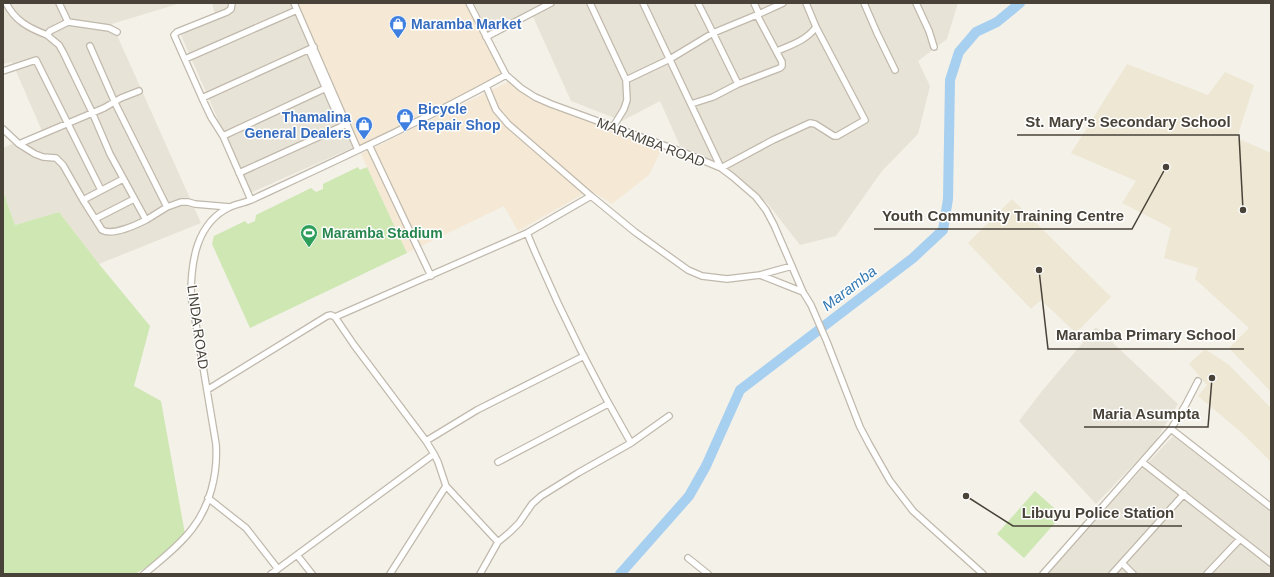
<svg xmlns="http://www.w3.org/2000/svg" width="1274" height="577" font-family="Helvetica,sans-serif">
<rect width="100%" height="100%" fill="#f4f1e9"/>
<path fill="#e8e3d7" d="M3 3H181L112 24 201 223 99 264 59 212 15 225 3 191V148L42 131 12 62 3 64Z
M212 3H291L354 147 250 193 181 35 216 18Z
M474 3H958L947 39 918 61 930 86 918 134 882 171 836 236 800 245 768 204 728 169 680 146 660 101 622 121 571 101 530 10 489 33Z
M1096 327 1178 404 1155 442 1096 504 1019 421 1042 391Z
M1173 436 1271 512V574H1044Z"/>
<path fill="#f5e9d5" d="M296 3H466L502 75 359 148 338 96Z
M508 82 530 99 662 149 649 175 612 204 590 190 518 231 504 206 407 253 361 154Z"/>
<path fill="#ede7d4" d="M1127 64 1208 95 1225 72 1254 85 1237 138 1271 153V392L1229 348 1249 328 1195 279 1198 268 1164 258 1171 228 1122 203 1136 181 1071 153Z
M1012 199 1111 297 1076 333 1041 300 1031 309 968 243Z
M1205 349 1229 365 1271 408V462L1242 433 1198 396 1207 385 1189 364Z"/>
<path fill="#cee7b3" d="M358 167 360 170 367 167 407 253 250 328 212 244 214 236 245 221 248 224 255 221 256 215 311 188 316 192 323 189V184Z
M3 191 15 225 59 212 99 264 150 326 134 386 161 401 185 534 167 555 135 574H3Z
M1035 491 1062 515 1024 558 997 534Z"/>
<g fill="none" stroke-linecap="round" stroke-linejoin="round">
<path stroke="#a7cfef" stroke-width="10" d="M620 574 689 496 706 466 740 390 913 258 943 230 948 199 950 80 959 52 976 32 997 22 1020 3"/>
<defs>
<path id="street" d="M6 3C15 21 29 28 47 35
M59 3 68 22
M232 3 231 9 227 12 177 32 174 35 202 98 211 117 223 136 251 200
M294 3 358 150
M469 3 506 75 521 88 535 97 551 104 685 153 721 168 733 177 756 197 766 210 774 225 803 292 811 305 827 342 860 427 869 444 890 481 913 511 983 574
M590 3 626 80 627 100 624 109 613 127
M643 3 721 168 773 140 810 123 815 124 834 136H837L865 120 816 27
M698 3 713 33 759 14 754 3
M864 3 877 33 895 70
M916 3 929 31 934 47
M759 14 783 3
M117 32 109 28 68 22 50 31 47 35 59 45 63 52 92 112 110 154 146 220 167 207 181 202H188L195 204 230 207
M486 37 551 3
M90 46 115 103 167 207
M309 50 338 117
M777 51C791 45 807 40 816 27L806 3
M185 59 297 10
M3 71 36 60 101 190
M626 80 670 59 713 33 738 84
M486 86 496 110 508 124 591 196 635 232 688 270 702 276 727 279 760 275 792 266
M202 98 314 47
M691 104 713 97 738 84 780 68 782 66V62L757 15
M3 129 19 144 35 154 43 157 56 158 63 165 83 200 102 230C112 236 136 225 146 220
M223 136 326 88
M19 144 104 108 121 98 139 91
M369 145 431 276
M239 173 347 124
M83 200 123 179
M95 219 134 199
M527 233C557 305 592 376 631 443
M760 275 803 292
M207 390 327 316 331 315 335 317 527 233 591 196
M1171 429 1271 507
M426 441 477 410 584 356
M434 454 438 462 446 486 498 542
M498 462 608 404
M1142 462 1271 563
M208 498 246 528 278 569
M297 555 312 574
M688 558 708 574
M1122 563 1133 574
M144 574C160 561 180 545 192 529 210 506 218 474 216 444L191 295C191 262 196 223 230 207 236 204 244 203 251 200 337 160 423 121 506 75
M271 574 434 454 426 441 354 345 335 317
M390 574 446 486
M480 574 498 542 510 532 519 523 532 504 541 496 578 473 631 443 669 416
M1043 574 1171 429 1185 406 1198 381
M1112 574 1184 494
M1207 574 1240 539"/>
</defs>
<use href="#street" stroke="#c0b9ac" stroke-width="8"/>
<use href="#street" stroke="#fff" stroke-width="5.5"/>
</g>
<defs>
<symbol id="shop-pin" viewBox="-11 -11 22 30"><path d="M0 17L-7.5 6A9.5 9.5 0 1 1 7.5 6Z" fill="#3f7fe0" stroke="#fff"/><path d="M-5-2.5h2.3a2.7 3.5 0 0 1 5.4 0H5L5.5 6h-11ZM-1.5-2.5h3a1.5 2.3 0 0 0-3 0Z" fill="#fff"/></symbol>
<symbol id="stadium-pin" viewBox="-11 -11 22 30"><path d="M0 17L-7.5 6A9.5 9.5 0 1 1 7.5 6Z" fill="#2e9e5b" stroke="#fff"/><path d="M0-5a6.5 5 0 1 0 0 10a6.5 5 0 1 0 0-10ZM-3.5-1.8h7v3.6h-7Z" fill="#fff"/></symbol>
</defs>
<g fill-rule="evenodd">
<use href="#shop-pin" x="388" y="14" width="20" height="27"/>
<use href="#shop-pin" x="395" y="107" width="20" height="27"/>
<use href="#shop-pin" x="354" y="115" width="20" height="27"/>
<use href="#stadium-pin" x="299" y="223" width="20" height="27"/>
</g>
<g text-anchor="middle" dominant-baseline="central" stroke-width="3" stroke-linejoin="round" paint-order="stroke">
<g font-size="14" font-weight="bold" fill="#366cbe" stroke="#fff" text-anchor="start">
<text x="411" y="24">Maramba Market</text>
<text x="418" y="109">Bicycle<tspan x="418" dy="16">Repair Shop</tspan></text>
<text x="351" y="117" text-anchor="end">Thamalina<tspan x="351" dy="16">General Dealers</tspan></text>
</g>
<g font-size="14" fill="#484238" stroke="#fff">
<text transform="translate(651 142) rotate(21)">MARAMBA ROAD</text>
<text transform="translate(198 327) rotate(82)">LINDA ROAD</text>
</g>
<g font-size="14" font-weight="bold" fill="#27864d" stroke="#fff" text-anchor="start">
<text x="322" y="233">Maramba Stadium</text>
</g>
<g font-size="15" font-style="italic" fill="#3278b2" stroke="#fff">
<text transform="translate(849 288) rotate(-37)">Maramba</text>
</g>
</g>
<path fill="none" stroke="#484238" stroke-width="1.5" d="M1243 210L1239 135H1017M1166 167L1132 229H874M1039 270L1048 349H1244M1212 378L1208 427H1084M966 496L1013 526H1182"/>
<g fill="#484238" stroke="#fff" stroke-width="1.5">
<circle cx="1243" cy="210" r="4"/>
<circle cx="1166" cy="167" r="4"/>
<circle cx="1039" cy="270" r="4"/>
<circle cx="1212" cy="378" r="4"/>
<circle cx="966" cy="496" r="4"/>
</g>
<g font-size="15" text-anchor="middle" font-weight="bold" fill="#484238" stroke="#fff" stroke-width="3" stroke-linejoin="round" paint-order="stroke">
<text x="1128" y="127">St. Mary's Secondary School</text>
<text x="1003" y="221">Youth Community Training Centre</text>
<text x="1146" y="340">Maramba Primary School</text>
<text x="1146" y="419">Maria Asumpta</text>
<text x="1098" y="518">Libuyu Police Station</text>
</g>
<rect width="1274" height="577" fill="none" stroke="#484238" stroke-width="8"/>
</svg>
